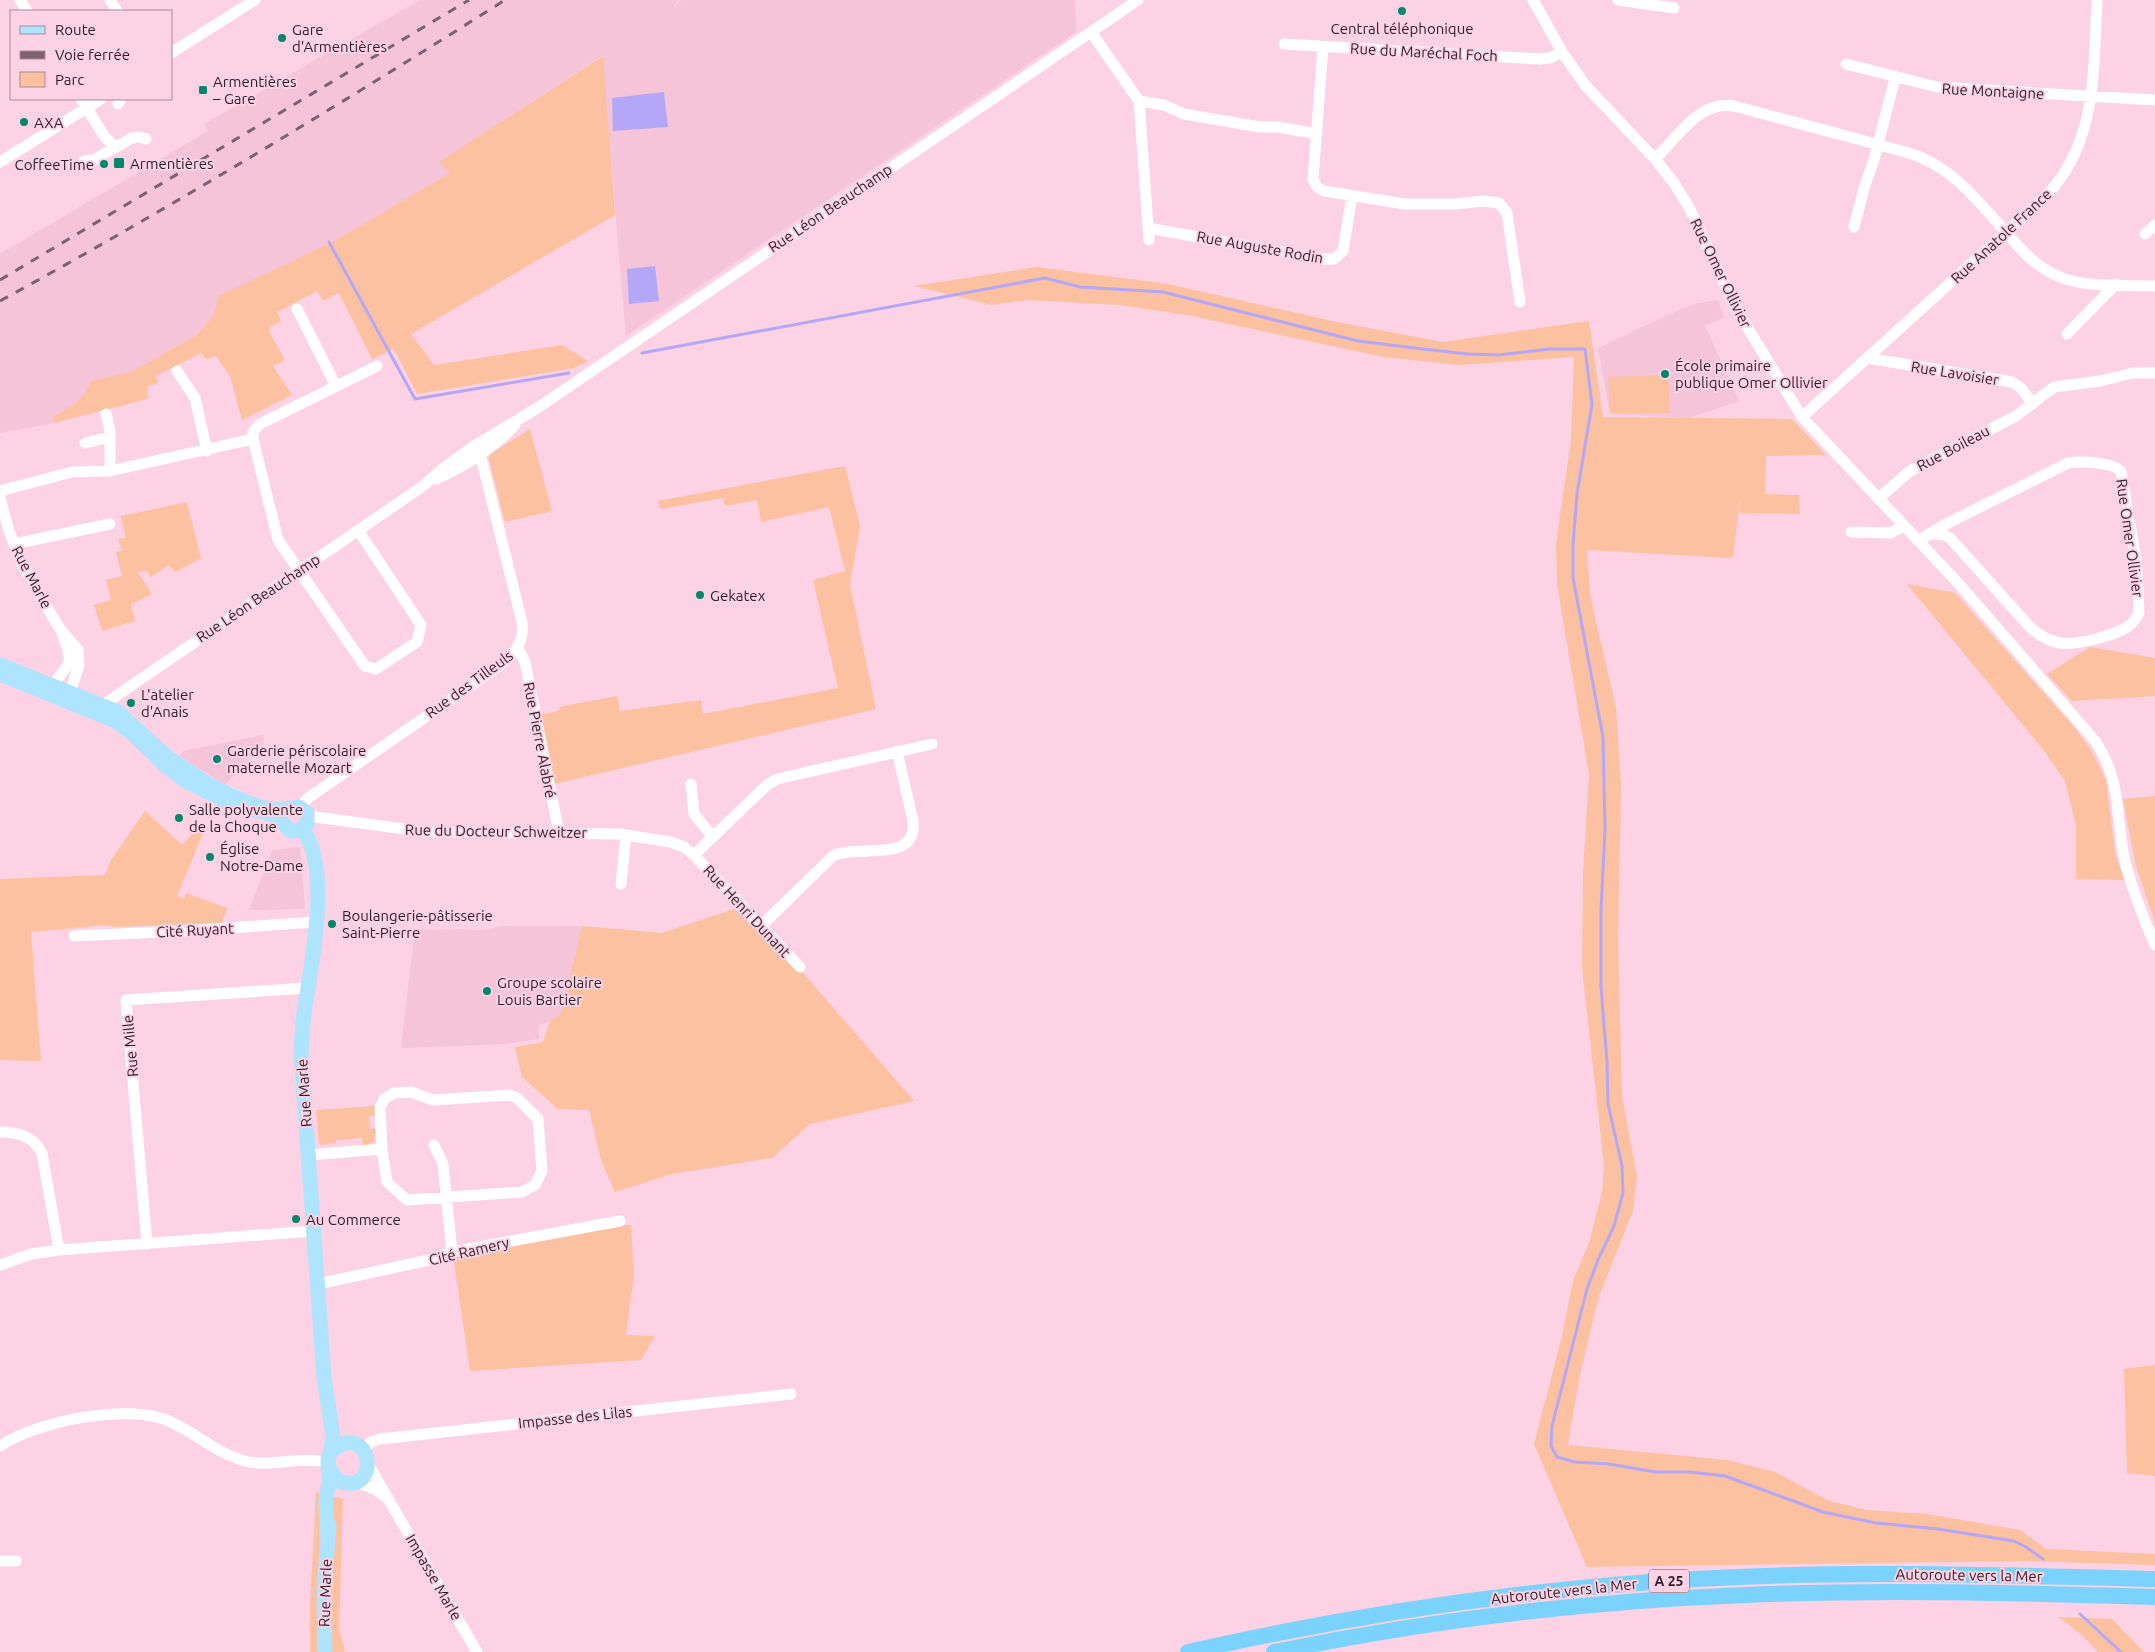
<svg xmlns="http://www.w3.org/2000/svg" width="2155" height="1652" font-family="Ubuntu,sans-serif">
<rect width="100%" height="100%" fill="#fcd2e4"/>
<path fill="#f5c4d8" d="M420 0H678L674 7 681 0H1075L1076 32 626 336 602 56 440 162 451 173 336 240 220 296 213 316 197 335 131 372 91 381 88 391 71 408 54 417V423L0 433V254L208 131 204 124Z
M1718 300 1725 317 1705 326 1739 401 1689 418 1610 414 1598 348 1681 309 1695 304Z
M263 735 264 743 225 785 180 756 183 751Z
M300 847 305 909 249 910 272 850Z
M502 926H582L561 1014 550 1021 539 1025V1039L504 1044 401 1048 415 928 431 930 463 929 478 931Z"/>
<path fill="#fbc1a0" d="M603 56 615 215 411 334 434 365 562 345 588 361 574 368 417 394 394 349 372 359 339 293 323 301 317 291 277 312 281 321 269 328V331L285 360 273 366 292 395 242 420 230 376 216 356 206 359 201 353 156 376 158 383 148 386 147 399 54 423 53 417C70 408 85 399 91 381L131 372 197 335 213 316 219 296 336 240 450 173 439 162Z
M1037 267 1168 284 1337 322 1443 342 1589 321 1603 417 1792 419 1826 455 1766 456 1765 494 1799 495 1800 514 1740 513V497L1733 558 1587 550 1590 593 1596 622 1616 707 1621 784 1618 940 1622 1096 1637 1176 1633 1211 1599 1296 1580 1374 1568 1445 1727 1460 1775 1472 1829 1501 1867 1510 1927 1514 2020 1530 2046 1549 2155 1554V1565L2022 1561 1587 1567 1534 1444 1562 1336 1573 1281 1589 1243 1602 1192 1604 1166 1582 967 1583 873 1589 775 1557 584 1556 544 1571 440 1574 357 1459 365 1384 357 1187 315 1119 305 1027 300 992 305 914 286Z
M1668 375 1670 413H1610L1608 377Z
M530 429 552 511 505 522 489 459 490 454Z
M845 466 860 526 850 585 876 709 554 784 538 716 560 710 559 707 617 696 620 711 701 700 703 714 838 688 813 580 845 571 829 507 761 522 757 500 725 506 723 498 661 509 658 501Z
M187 502 201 558 175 572 169 565 151 577 147 571 138 572 152 594 131 604 135 621 102 631 94 605 111 600 106 580 122 576 116 552 122 551 118 539 126 538 121 516Z
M1907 584 1955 593 2075 728 2091 750 2106 780 2115 853 2124 880 2076 879V826L2065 781 2045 752Z
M2090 647 2155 658V696L2072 701 2047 674Z
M2155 796V922L2136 866 2123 799Z
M145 811 182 845 194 832 203 833 177 896 184 899 186 893 227 908 222 923 114 927 106 925 31 932 41 1061 0 1060V879L105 875 111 860Z
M734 909 804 974 914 1101 810 1124 772 1158 672 1174 615 1192 601 1160 589 1110 558 1109 522 1077 515 1047 543 1042 550 1021 561 1014 582 926 662 933Z
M376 1106V1115L369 1116 370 1129 378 1128 373 1143 363 1146 362 1138 336 1140V1143L321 1145 319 1143 316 1110Z
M631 1225 634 1274 626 1335 655 1336 641 1360 470 1371 453 1255 605 1227Z
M2155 1365V1476L2127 1473 2124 1369Z
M316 1492 343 1499 339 1629 345 1652H310V1606Z
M2058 1617 2112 1619 2144 1652H2098L2081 1634Z"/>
<path fill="#b4a7f8" d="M664 92 668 127 613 131 612 98Z
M655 266 659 301 629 304 627 269Z"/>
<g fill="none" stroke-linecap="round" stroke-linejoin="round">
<path stroke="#b4a7f8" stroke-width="3" d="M329 242 415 399 569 373
M642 353 1045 278 1080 287 1163 292 1358 341 1414 348 1468 354 1499 355 1549 349H1585L1592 404 1577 494 1573 544V578L1603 737 1605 830 1601 910V987L1607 1062 1608 1104 1622 1166 1623 1193 1614 1226 1598 1260 1587 1289 1552 1426 1551 1446 1557 1457 1575 1462 1609 1464 1655 1472H1690L1725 1476 1823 1512 1876 1523 1938 1529 2014 1541 2026 1547 2043 1559
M2080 1614 2121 1652"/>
<path stroke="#fff" stroke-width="11" d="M20 0 27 11
M110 0 117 11
M1533 0 1562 52 1586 86 1655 159 1674 183 1690 209 1735 307 1802 417 1959 584 2096 742C2121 780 2116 816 2124 857 2131 887 2143 917 2155 945
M1618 0 1674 8
M1091 32 1139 101 1149 240
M1284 44 1539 59 1550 58 1562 52
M1323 47 1313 179 1317 187 1324 191 1405 204H1456L1484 201 1499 203 1507 213 1520 302
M171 53 255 0
M1846 64 1937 87 2155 100
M81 99 105 137 115 147
M1139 101 1164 105 1184 114 1260 127H1278L1317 134
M118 104 120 101
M1655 159C1678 137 1699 100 1734 106L1909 153C1953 166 1980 204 2010 237 2024 253 2039 269 2060 277 2086 288 2127 285 2155 286
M84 161 93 160 132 138 139 137 146 139
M0 162 101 99
M1854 227 1865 185 1874 160 1895 78
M1148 228 1321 259H1334L1343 251 1352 196
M2145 234 2155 225
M297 309 336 386
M2067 334 2116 284
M1867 358 2012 382 2021 388 2033 404
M177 371 195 398 207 451
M106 414 110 431V471
M1802 417 2046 196C2098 142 2093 70 2097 0
M253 439V432L260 424 377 366
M85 443 110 437
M436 479C465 466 493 448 515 425
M0 491 72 472 110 471 253 439 278 540 365 666 376 669 417 642 421 625 358 530
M0 498 9 531 22 564 58 626 78 650 79 665 68 699
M1878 499 1910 471 2016 416 2054 387 2100 381 2133 373H2155
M1851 532 1890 533 1904 526
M1918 541 1944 525 2068 463C2079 461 2115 462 2121 472L2137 565 2139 613C2136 618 2134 622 2129 626 2115 635 2077 646 2060 643 2049 641 2037 634 2029 626L1950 538 1944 535 1931 534
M14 544 110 524
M518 648 525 662 559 833
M50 693C62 662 79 673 62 634
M97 709 423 486 446 466 474 446 539 407 1138 0
M691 784 694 814 713 837
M300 807 308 798 495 669C512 656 525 645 522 622L482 461 474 446
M308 816 427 832 619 834 671 842 684 847 694 855 800 967
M694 855 767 785 777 779 932 744
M621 884 626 835
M761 926 833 856C858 843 918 865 913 821L897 751
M74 936 185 931 316 922
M0 1132C18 1132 33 1136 42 1153L59 1250 31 1254 0 1265
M434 1145 443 1164 452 1252
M309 1155 382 1149 387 1182 407 1200 522 1192 535 1185 542 1171 538 1119 517 1098 510 1095 433 1100 411 1092 394 1093 384 1099 380 1108 382 1149
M147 1244 126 1000 307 988
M59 1250 314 1231
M318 1284 429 1260 452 1252 620 1221
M0 1446C38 1421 129 1402 171 1422 197 1434 218 1454 245 1461 272 1468 300 1455 328 1463
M363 1450 371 1442 380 1439 791 1394
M368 1464 477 1652
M357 1482 376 1490 387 1498
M0 1561H16"/>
<path stroke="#afe4fe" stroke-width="15" d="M0 665 118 712 167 757 208 784 231 796 257 806 275 810 299 807 307 813V824L301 830 291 831 274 815 232 804 186 781 167 767 133 734 116 721 0 674
M302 829C333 867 310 969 304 1014 302 1027 302 1040 301 1053L324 1377 333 1437 330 1454
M327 1534C327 1522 326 1510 326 1499 327 1492 329 1486 329 1479 330 1471 326 1464 329 1456 331 1451 335 1447 340 1445 374 1429 379 1497 338 1481L329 1469
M325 1652 324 1591 329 1525"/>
<path stroke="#7ad2fd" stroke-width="16" d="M1188 1652C1356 1614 1525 1589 1696 1579 1849 1570 2002 1575 2155 1579
M1274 1652C1429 1620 1588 1601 1746 1595 1882 1589 2019 1593 2155 1597"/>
<path stroke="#7b626d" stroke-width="3" stroke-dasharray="9 9" stroke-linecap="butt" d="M0 280 469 0
M0 301C172 207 339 105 505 0"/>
</g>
<g fill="#03876a" stroke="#fcd2e4" stroke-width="2">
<circle cx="1402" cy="11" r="5"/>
<circle cx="282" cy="38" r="5"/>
<rect x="198" y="85" width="10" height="10" rx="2.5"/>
<circle cx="24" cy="122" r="5"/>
<rect x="113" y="157" width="12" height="12" rx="2.5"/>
<circle cx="104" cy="164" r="5"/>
<circle cx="1665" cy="374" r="5"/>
<circle cx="700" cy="595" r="5"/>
<circle cx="131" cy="703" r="5"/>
<circle cx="217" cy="759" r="5"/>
<circle cx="179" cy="818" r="5"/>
<circle cx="210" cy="857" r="5"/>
<circle cx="332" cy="924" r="5"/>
<circle cx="487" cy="991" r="5"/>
<circle cx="296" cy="1219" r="5"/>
</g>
<g text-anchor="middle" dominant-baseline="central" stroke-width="4" stroke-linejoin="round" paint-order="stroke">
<rect fill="#fcd2e4" stroke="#6b545e" stroke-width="1" x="1649" y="1569.5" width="40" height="23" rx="4"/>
<g font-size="14" font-weight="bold" fill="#2d1e25">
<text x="1669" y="1581">A 25</text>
</g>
<g font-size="15" fill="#2d1e25" stroke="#fcd2e4" text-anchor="start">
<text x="1402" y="28" text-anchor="middle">Central téléphonique</text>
<text x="292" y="29">Gare<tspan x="292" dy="17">d'Armentières</tspan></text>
<text x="213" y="81">Armentières<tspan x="213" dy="17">– Gare</tspan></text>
<text x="34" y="122">AXA</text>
<text x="130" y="163">Armentières</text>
<text x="94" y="164" text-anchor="end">CoffeeTime</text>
<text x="1675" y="365">École primaire<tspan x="1675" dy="17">publique Omer Ollivier</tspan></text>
<text x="710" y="595">Gekatex</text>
<text x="141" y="694">L'atelier<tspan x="141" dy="17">d'Anais</tspan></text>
<text x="227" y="750">Garderie périscolaire<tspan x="227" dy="17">maternelle Mozart</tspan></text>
<text x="189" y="809">Salle polyvalente<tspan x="189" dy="17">de la Choque</tspan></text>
<text x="220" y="848">Église<tspan x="220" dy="17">Notre-Dame</tspan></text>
<text x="342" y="915">Boulangerie-pâtisserie<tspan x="342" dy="17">Saint-Pierre</tspan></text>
<text x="497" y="982">Groupe scolaire<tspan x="497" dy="17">Louis Bartier</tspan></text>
<text x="306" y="1219">Au Commerce</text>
</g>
<g font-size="15" fill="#2d1e25" stroke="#fcd2e4">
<text transform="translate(1424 52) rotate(3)">Rue du Maréchal Foch</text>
<text transform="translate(1993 91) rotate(3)">Rue Montaigne</text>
<text transform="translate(830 208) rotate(-34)">Rue Léon Beauchamp</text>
<text transform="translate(2001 236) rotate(-43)">Rue Anatole France</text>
<text transform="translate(1260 247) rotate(10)">Rue Auguste Rodin</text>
<text transform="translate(1721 273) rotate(64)">Rue Omer Ollivier</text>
<text transform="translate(1955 373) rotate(9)">Rue Lavoisier</text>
<text transform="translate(1953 448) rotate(-28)">Rue Boileau</text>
<text transform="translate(2130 538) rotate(82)">Rue Omer Ollivier</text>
<text transform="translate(32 577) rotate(62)">Rue Marle</text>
<text transform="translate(258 598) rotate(-34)">Rue Léon Beauchamp</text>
<text transform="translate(469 684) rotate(-36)">Rue des Tilleuls</text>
<text transform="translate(540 740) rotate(79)">Rue Pierre Alabré</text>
<text transform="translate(496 831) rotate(1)">Rue du Docteur Schweitzer</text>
<text transform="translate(747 911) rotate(47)">Rue Henri Dunant</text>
<text transform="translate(195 930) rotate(-3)">Cité Ruyant</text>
<text transform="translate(130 1046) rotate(-95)">Rue Mille</text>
<text transform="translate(304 1093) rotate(-94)">Rue Marle</text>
<text transform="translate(469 1251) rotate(-13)">Cité Ramery</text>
<text transform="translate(575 1417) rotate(-6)">Impasse des Lilas</text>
<text transform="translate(1969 1575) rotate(1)">Autoroute vers la Mer</text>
<text transform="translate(434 1577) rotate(60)">Impasse Marle</text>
<text transform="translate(1564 1591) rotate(-6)">Autoroute vers la Mer</text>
<text transform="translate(325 1593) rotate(-88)">Rue Marle</text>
</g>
</g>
<rect x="10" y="10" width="162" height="90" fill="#fcd2e4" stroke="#a98a98"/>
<rect x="20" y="26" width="25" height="8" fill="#afe4fe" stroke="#a98a98"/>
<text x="55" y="35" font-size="15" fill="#2d1e25">Route</text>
<rect x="20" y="51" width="25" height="8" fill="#7b626d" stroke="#a98a98"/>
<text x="55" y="60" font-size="15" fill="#2d1e25">Voie ferrée</text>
<rect x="20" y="72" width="25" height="15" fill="#fbc1a0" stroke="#a98a98"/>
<text x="55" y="85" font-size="15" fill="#2d1e25">Parc</text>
</svg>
